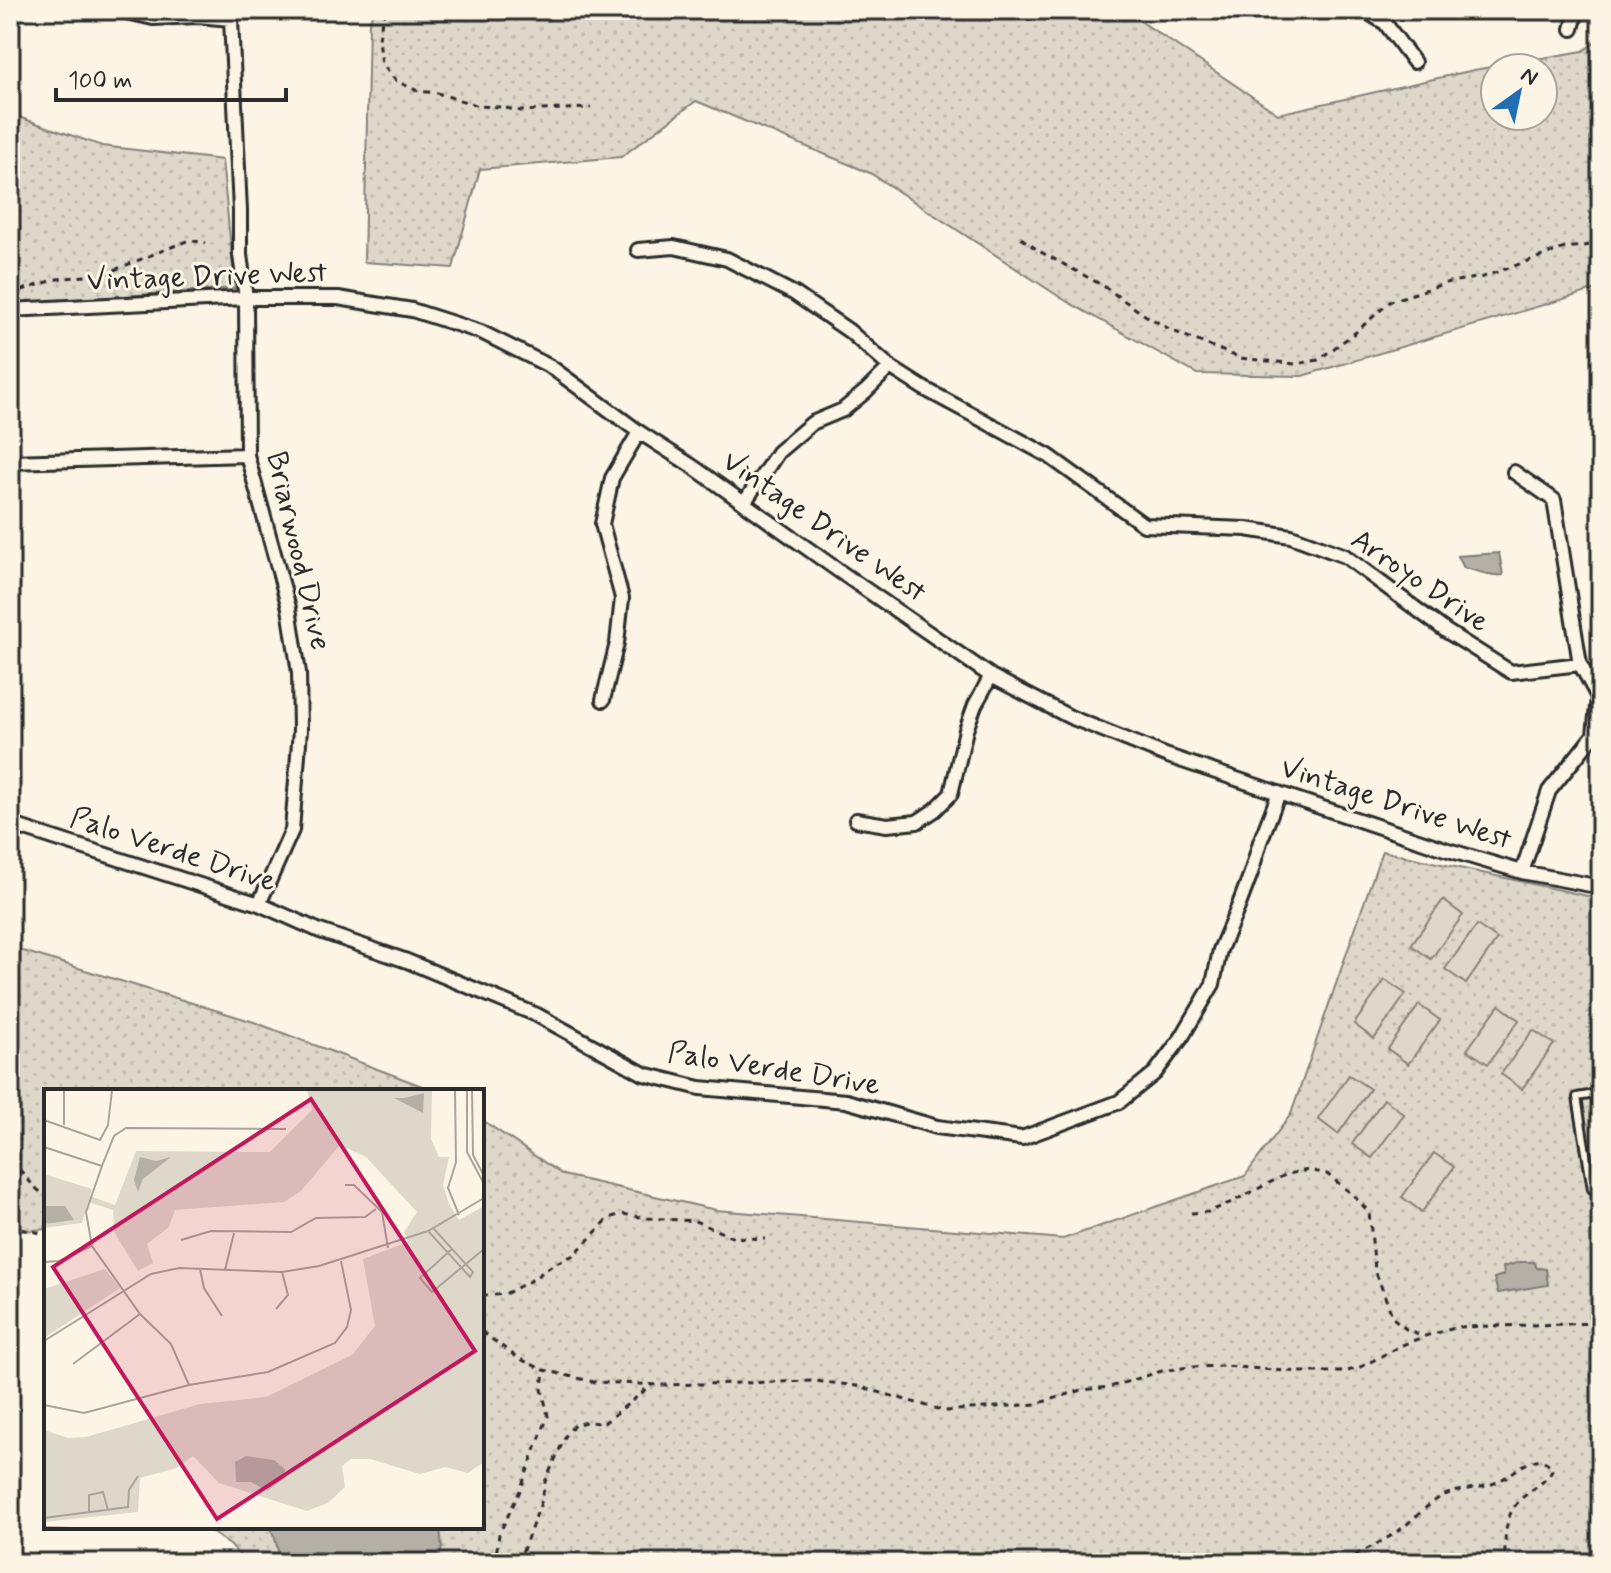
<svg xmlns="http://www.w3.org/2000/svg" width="1611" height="1573" font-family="Mynerve,sans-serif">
<defs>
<pattern id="grass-dots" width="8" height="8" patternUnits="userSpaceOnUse" patternTransform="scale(2)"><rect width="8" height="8" fill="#ded8ca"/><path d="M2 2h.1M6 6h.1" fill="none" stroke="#bfbaae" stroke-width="1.8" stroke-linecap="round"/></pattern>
</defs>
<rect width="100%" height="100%" fill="#fcf5e5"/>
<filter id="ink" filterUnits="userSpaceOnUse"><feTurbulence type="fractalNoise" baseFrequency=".0125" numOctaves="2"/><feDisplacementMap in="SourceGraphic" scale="16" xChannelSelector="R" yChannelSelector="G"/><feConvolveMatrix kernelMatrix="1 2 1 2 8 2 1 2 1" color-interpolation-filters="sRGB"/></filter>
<g filter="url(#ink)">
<path fill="url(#grass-dots)" stroke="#84827a" stroke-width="2" fill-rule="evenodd" d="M374 10H1124L1278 114 1474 70 1583 51 1601 38V288L1302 376 1197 374 1066 301 870 173 696 101 621 157 480 169 453 268 364 262 369 23ZM1495 68H1543V116H1495Z
M10 114 102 146 222 160 235 288 40 302H10Z
M1382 851 1601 899V1563H247L230 1545 204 1527H482V1120L563 1175 716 1210 1063 1239 1245 1176 1291 1114Z
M10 947 254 1022 435 1091H46V1229L10 1232Z"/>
<path fill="#ded8ca" stroke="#84827a" stroke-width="2" d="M1443 900 1463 915 1431 959 1411 945Z
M1477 925 1497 939 1466 984 1445 969Z
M1385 980 1406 994 1374 1039 1354 1024Z
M1419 1005 1440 1020 1408 1064 1388 1049Z
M1499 1005 1519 1020 1488 1064 1467 1050Z
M1533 1030 1554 1044 1522 1089 1501 1074Z
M1349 1075 1370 1089 1338 1134 1318 1119Z
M1384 1099 1404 1114 1372 1158 1352 1144Z
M1434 1153 1454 1167 1422 1212 1402 1197Z"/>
<path fill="#b4b0a5" stroke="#7d7b74" stroke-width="2" d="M1499 553 1503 575C1489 577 1477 570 1464 568L1458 556Z
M1520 1262H1534L1537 1268 1546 1269 1548 1285 1498 1293 1494 1278 1504 1275 1503 1267Z
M270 1527H440L442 1548 437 1563H281L275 1538Z"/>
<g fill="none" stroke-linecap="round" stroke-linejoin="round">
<defs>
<path id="lane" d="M1601 1093 1577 1097 1592 1189 1601 1188"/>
<path id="street" d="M118 10 153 18 198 16 231 19
M233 10 231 19 240 211V255L246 298 247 455 289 608 299 673 300 730 292 830 259 904
M1364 10 1385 23 1414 62
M1572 29 1577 10
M638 250 674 247 727 259 795 294 849 331 890 367 923 388 1049 456 1144 525 1246 529 1291 536 1345 556 1446 631 1511 672 1580 664
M10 310 246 298H338L412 310 481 332 551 367 639 432 692 466 839 571 991 676 1070 717 1168 756 1445 849 1522 872 1601 887
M10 462 247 455
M1514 472 1554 500 1580 664 1598 697 1594 735 1549 791 1522 872
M744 503 778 452 812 423 843 410 866 391 890 367
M603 700 617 643 622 598 602 524 612 478 639 432
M856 820 887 825 917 822 935 810 951 794 966 730 975 705 991 676
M10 824 259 904 320 931 407 961 537 1015 644 1074 700 1088 846 1101 937 1127 1022 1138 1119 1102 1155 1073 1182 1037 1213 984 1220 950 1239 905 1251 873 1260 842 1279 793"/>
</defs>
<use href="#lane" stroke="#2b2b2b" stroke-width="12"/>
<use href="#street" stroke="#2b2b2b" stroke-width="18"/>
<path stroke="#2b2b2b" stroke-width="3" stroke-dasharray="6 6" stroke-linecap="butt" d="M387 10 382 20 379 39 382 64 396 81 418 91 437 93 479 106 501 107 521 111 591 108
M1021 238 1039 251 1102 285 1143 314 1173 331 1240 358 1296 364 1318 360 1356 332 1391 301 1449 282 1483 277 1565 248 1601 244
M10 294 57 279 104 274 189 240 206 243
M10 1163C25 1170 30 1188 46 1195
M1191 1213 1208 1212 1232 1202 1287 1174 1309 1170 1327 1174 1352 1194 1369 1212 1375 1270 1393 1318 1406 1329 1424 1336
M10 1227 41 1233 46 1232
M482 1296 505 1294 530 1281 554 1264 574 1255 609 1218 622 1214 647 1218 695 1221 732 1237 765 1239
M482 1332 518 1358 544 1370 594 1382 663 1385 816 1381 857 1386 945 1411 1036 1404 1082 1390 1110 1387 1162 1371 1189 1367 1225 1366 1299 1372H1345L1363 1366 1400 1346 1425 1336 1459 1327 1601 1323
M495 1563 499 1534 519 1493 548 1416 542 1389 544 1370
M518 1563 542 1500 545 1482 566 1435 574 1425 586 1422 604 1423 643 1392 649 1384
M1346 1563 1352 1557C1368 1548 1386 1540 1401 1529 1414 1519 1425 1507 1439 1498 1456 1488 1475 1490 1492 1484 1513 1476 1519 1463 1541 1459L1550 1465 1552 1470C1544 1485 1530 1489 1519 1501 1503 1517 1505 1542 1505 1563"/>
<use href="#lane" stroke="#fcf5e5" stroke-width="6"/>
<use href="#street" stroke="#fcf5e5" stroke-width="12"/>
</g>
</g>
<g text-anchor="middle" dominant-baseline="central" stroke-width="6" stroke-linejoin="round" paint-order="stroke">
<g font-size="30" fill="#2b2b2b" stroke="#fcf5e5">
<text transform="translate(207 277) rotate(-2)">Vintage Drive West</text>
<text transform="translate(824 527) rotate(35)">Vintage Drive West</text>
<text transform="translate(298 551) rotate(77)">Briarwood Drive</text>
<text transform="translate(1420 581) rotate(34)">Arroyo Drive</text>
<text transform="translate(1396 804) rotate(18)">Vintage Drive West</text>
<text transform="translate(173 850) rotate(18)">Palo Verde Drive</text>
<text transform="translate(774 1069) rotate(9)">Palo Verde Drive</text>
</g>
</g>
<g transform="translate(44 1089)">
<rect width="440" height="440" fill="#fcf5e5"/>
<path d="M263 1H388L387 50 395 68H405L399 96 405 115 415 131 440 117V373L424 384 401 378 376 385 326 370H307L298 377 301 398 284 414 263 422 175 394 149 367 133 379 96 389 94 423 0 433V341L24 349 42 348 156 315 222 308 308 266 331 237 319 170 364 153 360 143 373 123 322 68 296 56 257 102 240 113 131 121 125 138 103 155 109 174 94 182 70 143 69 121 44 113 38 134 0 139V85L48 100 46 107 71 116 92 62 226 63 268 21ZM61 180 76 199 0 249V200Z" fill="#ded8ca"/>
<path d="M380 4 379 24 350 9H360ZM96 68 112 72 127 68 99 90 94 103 90 91ZM0 117H21L30 131 0 135ZM202 367 230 371 241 380V389L223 402 207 393H192L191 373Z" fill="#b4b0a5"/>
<path fill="none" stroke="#a8a49b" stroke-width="2" d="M411 1 412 73 404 99 415 126M423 1V63L440 95M428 1 429 66 440 87M0 31 56 51 64 36 68 1M20 36V1M0 58 58 77M301 96H310L338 123 344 159M385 143 426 188 429 183 390 140M137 151 167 142 247 143 272 129 321 128 332 120M408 160 376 189 388 203 440 160M0 173 15 172 48 157M156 180 160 199 178 227M181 181 190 144M232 220 244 206 238 183M0 252 107 185 135 179 238 183 275 177 384 142 440 109M29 275 96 225M145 296 127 255 96 225 48 157 42 123 58 77 70 47 82 39 242 40M0 316 40 324 145 296 224 283 291 254 303 238 307 221 297 172M45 422V406L59 403 64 421M0 429 84 418 85 401 94 387M0 438 30 439"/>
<path fill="#c2185b" fill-opacity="0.15" stroke="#c2185b" stroke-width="4" d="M267 10 431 262 173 430 9 178Z"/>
<rect width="440" height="440" fill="none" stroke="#2b2b2b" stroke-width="4"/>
</g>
<rect width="1611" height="1573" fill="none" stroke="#fcf5e5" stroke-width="40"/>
<rect x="20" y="20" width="1571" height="1533" fill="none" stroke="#2b2b2b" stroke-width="3" filter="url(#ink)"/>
<g transform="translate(1519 92) rotate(33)"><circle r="38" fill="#fcf5e5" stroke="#a8a49b" stroke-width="2"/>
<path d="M0-6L14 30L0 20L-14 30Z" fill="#1f6fb2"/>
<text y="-12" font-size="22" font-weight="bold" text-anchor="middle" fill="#2b2b2b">N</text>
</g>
<path d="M56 88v12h230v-12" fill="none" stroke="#2b2b2b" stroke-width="4"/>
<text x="68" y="88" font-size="24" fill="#2b2b2b" stroke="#fcf5e5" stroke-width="6" paint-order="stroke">100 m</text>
</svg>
